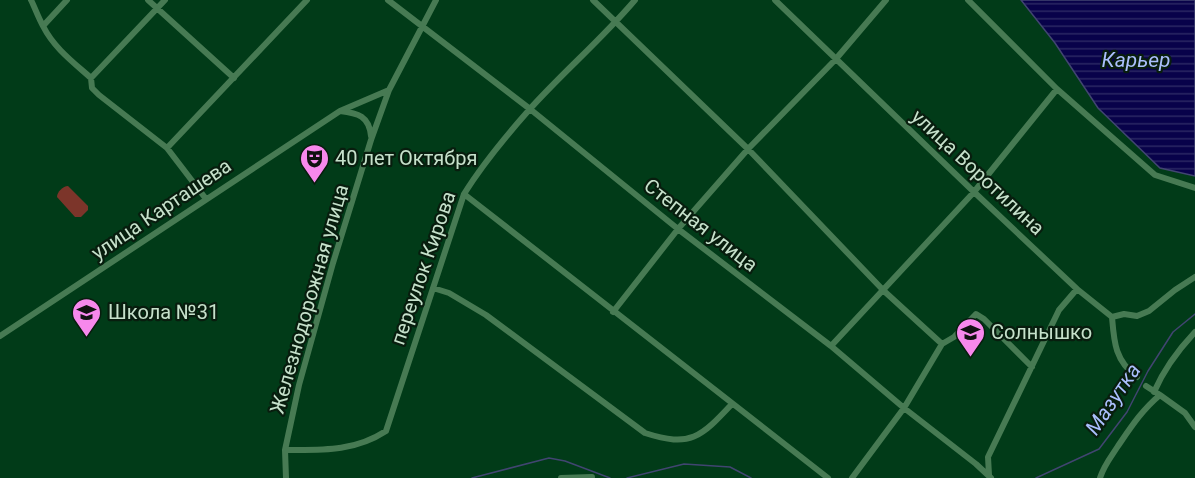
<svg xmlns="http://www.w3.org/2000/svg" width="1195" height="478" font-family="Roboto,sans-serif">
<defs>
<pattern id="water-rules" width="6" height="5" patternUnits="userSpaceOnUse" patternTransform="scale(1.5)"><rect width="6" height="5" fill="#08024a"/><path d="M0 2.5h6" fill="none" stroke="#2a2763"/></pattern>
</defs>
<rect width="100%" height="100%" fill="#013b18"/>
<path fill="#7c352a" d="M68 186 88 206V210L81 217H75L57 197C57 192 63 186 68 186Z"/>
<path fill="url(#water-rules)" stroke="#414571" stroke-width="1.5" d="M1021 0H1195V176L1160 168 1098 108 1055 43Z"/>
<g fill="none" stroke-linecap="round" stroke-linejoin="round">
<path stroke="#414571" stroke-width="1.5" d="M472 478 549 458 565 461 610 478
M627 478 684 464 730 467 751 478
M1036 478 1099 449 1127 412 1148 371 1173 332 1195 314"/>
<path stroke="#477a53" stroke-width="6" d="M31 0C35 8 38 17 43 26 54 48 73 62 91 78L92 88 99 95 167 148 206 199
M148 0 234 78
M388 0 530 109 678 229 831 346 904 408 976 464 991 478
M593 0 748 149 884 291 942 344
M775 0 974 192 1077 289 1112 317C1114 342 1115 361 1137 377
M968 0 1057 89 1155 175 1195 188
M43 26 67 0
M91 78 165 0
M340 111 389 90
M167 148 307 0
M464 194 828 478
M433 288 449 293 486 315 645 433C691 448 701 437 732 404
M613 312 678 229 748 149 835 60 886 0
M1112 317 1124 314 1137 316 1149 311 1175 290 1195 277
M0 336 340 111C358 113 369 116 371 136
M831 346 974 192 1057 89
M1154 392C1164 369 1178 350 1195 332
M1160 395 1185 413 1195 427
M285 450C321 450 354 452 386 431L464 194C482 165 506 136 529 110 563 72 602 39 635 0
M989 475 988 457 1059 310 1077 289
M286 478 285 450 299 385 333 263 371 140 389 90 436 0
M561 478 592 477
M852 478 904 408 942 344 954 337 976 314 984 319 1032 367
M1100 478C1104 465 1111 457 1118 446 1131 427 1142 410 1160 395L1146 386"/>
</g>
<defs>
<symbol id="theatre-pin" viewBox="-11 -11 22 30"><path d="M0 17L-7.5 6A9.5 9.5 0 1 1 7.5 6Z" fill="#f788ec" stroke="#081d0e"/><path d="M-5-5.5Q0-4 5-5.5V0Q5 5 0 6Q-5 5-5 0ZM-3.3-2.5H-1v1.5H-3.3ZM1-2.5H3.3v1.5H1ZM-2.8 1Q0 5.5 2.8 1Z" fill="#111"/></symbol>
<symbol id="school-pin" viewBox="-11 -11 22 30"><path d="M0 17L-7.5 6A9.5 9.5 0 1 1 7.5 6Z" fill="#f788ec" stroke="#081d0e"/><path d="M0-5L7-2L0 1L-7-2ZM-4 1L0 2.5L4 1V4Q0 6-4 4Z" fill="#111"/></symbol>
</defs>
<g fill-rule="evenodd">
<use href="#theatre-pin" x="298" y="142" width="33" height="45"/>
<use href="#school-pin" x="70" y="296" width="33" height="45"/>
<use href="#school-pin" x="954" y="316" width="33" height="45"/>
</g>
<g text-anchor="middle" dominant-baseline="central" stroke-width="4.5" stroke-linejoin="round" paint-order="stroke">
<g font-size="20" fill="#c6e1cb" stroke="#081d0e" text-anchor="start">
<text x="335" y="158">40 лет Октября</text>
<text x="108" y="312">Школа №31</text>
<text x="991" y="332">Солнышко</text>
</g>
<g font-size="20" fill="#c6e1cb" stroke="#081d0e">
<text transform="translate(978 172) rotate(43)">улица Воротилина</text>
<text transform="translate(161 209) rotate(-34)">улица Карташева</text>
<text transform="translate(701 225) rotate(38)">Степная улица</text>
<text transform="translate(423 268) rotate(-71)">переулок Кирова</text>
<text transform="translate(309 299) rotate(-74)">Железнодорожная улица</text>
</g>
<g font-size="21" font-style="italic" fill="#abbffd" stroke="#081d0e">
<text x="1136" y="60">Карьер</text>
<text transform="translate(1113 399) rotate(-56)">Мазутка</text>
</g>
</g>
</svg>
